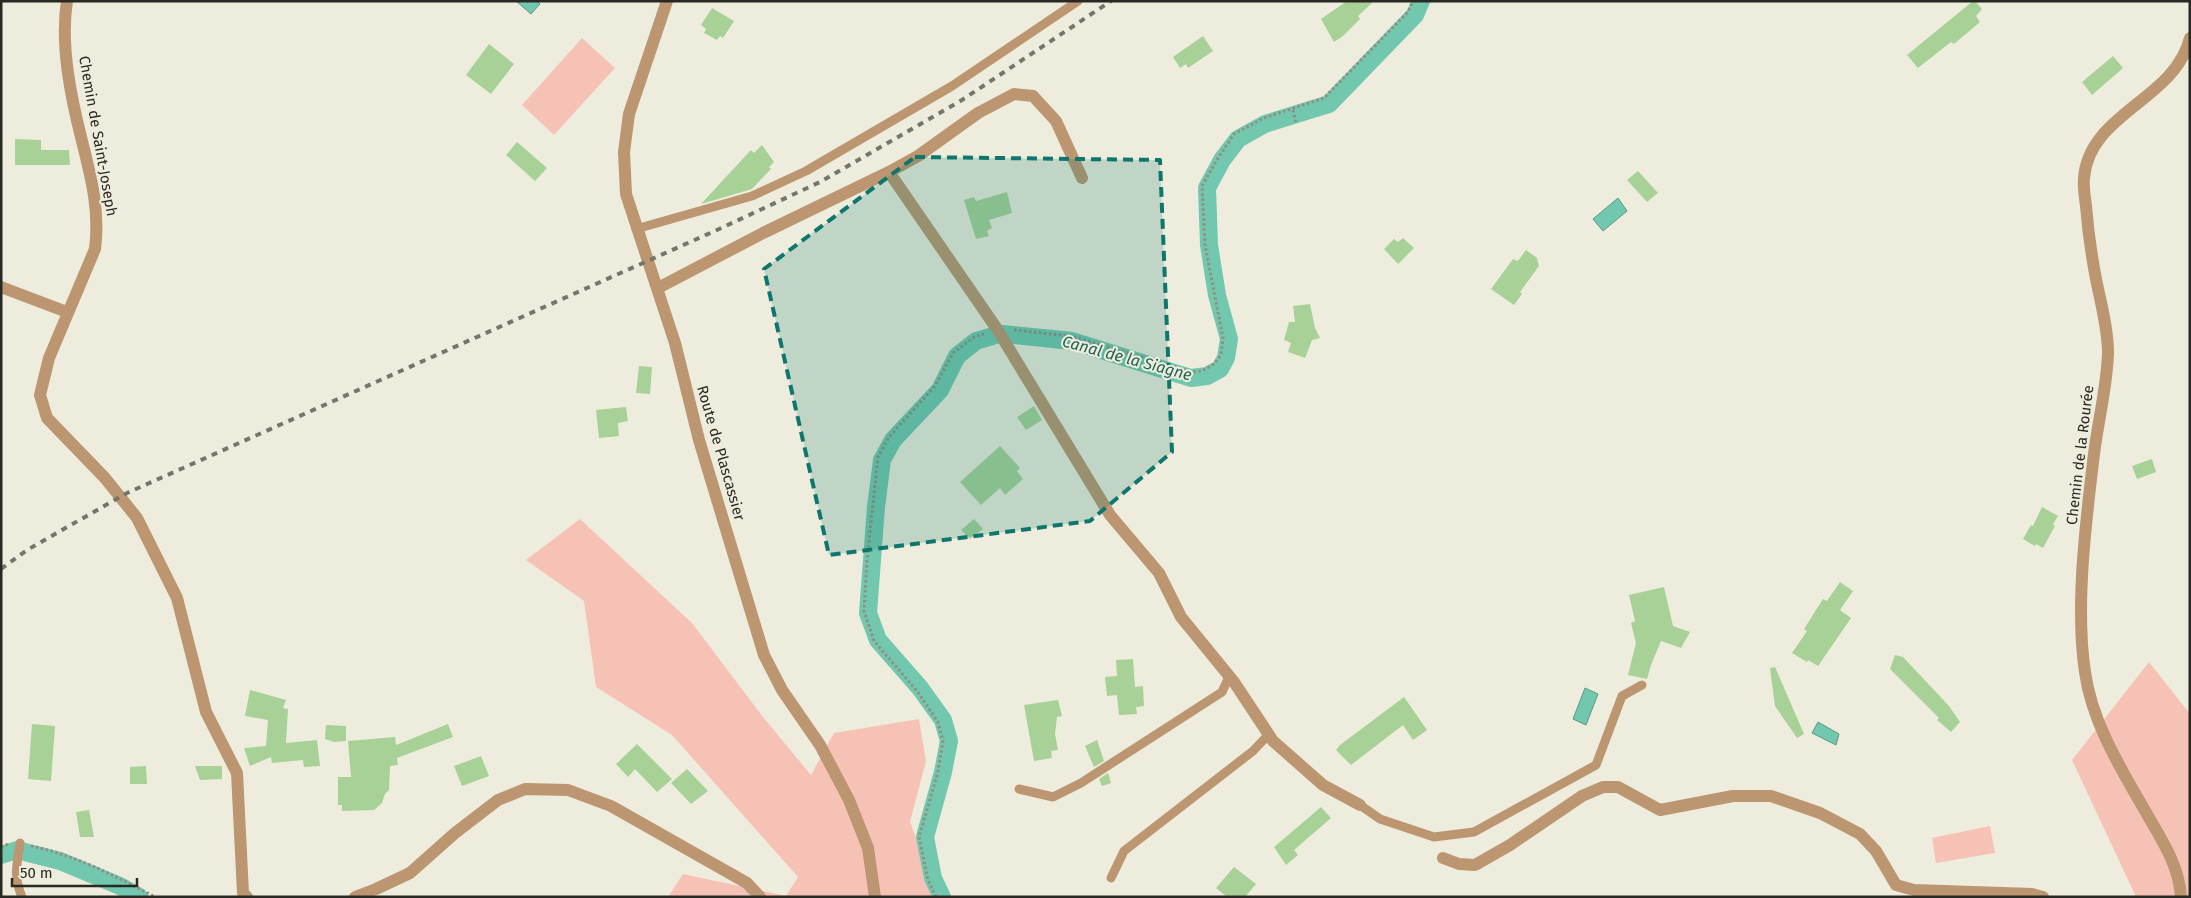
<svg xmlns="http://www.w3.org/2000/svg" width="2191" height="898" font-family="'Fira Sans',sans-serif">
<rect width="100%" height="100%" fill="#eeeddd"/>
<path fill="#f7c2b6" d="M582 38 615 68 554 135 522 105Z
M580 519 692 623 763 717 811 775 834 733 919 719 926 761 910 822 939 897H668L683 874 786 896 798 877 672 735 596 687 584 601 526 560Z
M2149 662 2190 714V897H2136L2072 760Z
M1990 826 1995 853 1936 863 1932 838Z"/>
<path fill="#72c8ae" stroke="#5c9884" d="M516 1H537L540 4 531 14Z
M1618 198 1627 211 1603 231 1593 219Z
M1585 688 1598 694 1586 725 1573 719Z
M1818 722 1839 734 1836 745 1812 733Z"/>
<g fill="none" stroke-linecap="round" stroke-linejoin="round">
<path stroke="#72c8ae" stroke-width="18" d="M1003 334 1072 341 1191 378 1207 376 1220 369 1226 358 1229 339 1217 295 1209 245 1207 188 1222 160 1238 139 1265 124 1329 104 1415 15 1421 1
M1 855 17 850 60 861 120 886 139 897
M942 897 933 878 925 837 943 772 949 741 943 720 920 688 878 640 868 613 876 507 882 460 893 440 940 390 957 356 976 341 996 335"/>
</g>
<path fill="#a7d196" d="M1347 1H1374L1358 16 1360 19 1343 36 1334 42 1321 19Z
M1973 1H1975L1982 9 1976 16 1980 22 1954 44 1951 42 1918 68 1907 55Z
M712 8 734 21 723 38 720 36 717 40 704 33 706 29 701 25Z
M1203 36 1213 51 1188 68 1186 64 1180 68 1173 57Z
M489 44 514 64 491 94 466 75Z
M2113 56 2123 68 2092 95 2082 82Z
M15 139 41 140V150H69L70 165H15Z
M517 142 547 168 535 181 506 155Z
M762 145 774 162 769 167 771 169 752 189 701 204 751 150 754 153Z
M1638 171 1658 193 1647 202 1627 180Z
M1007 192 1012 213 989 220 992 228 987 231 989 236 976 239 964 200 974 197 976 201Z
M1403 238 1414 248 1398 264 1384 249 1394 239 1398 242Z
M1526 250 1537 258 1539 266 1520 292 1522 294 1514 305 1491 289 1513 259 1518 261Z
M1310 304 1315 328 1320 338 1312 340 1305 358 1288 352 1291 343 1284 340 1289 322H1295L1293 306Z
M639 366 652 367 650 394 636 393Z
M1034 406 1042 420 1026 430 1017 417Z
M626 407 628 421 618 423 619 436 599 438 596 410Z
M1000 446 1020 468 1017 471 1023 479 1005 495 1000 488 981 505 960 482Z
M2152 459 2156 472 2137 479 2132 466Z
M2042 507 2058 516 2053 524 2055 526 2043 548 2036 544 2035 546 2023 539 2031 525 2033 526Z
M974 519 983 529 970 539 961 530Z
M1840 582 1853 591 1840 610 1851 618 1818 666 1808 660 1807 662 1792 653 1807 631 1804 629 1823 599 1827 601Z
M1664 587 1673 626 1690 632 1681 648 1661 641 1651 665 1647 679 1628 675 1636 643 1631 623 1635 621 1629 595Z
M1895 655 1903 657 1949 706 1960 722 1951 732 1937 720 1939 718 1890 669Z
M1133 659 1135 687 1143 686 1144 706 1136 707 1137 714 1119 715 1117 695 1107 696 1105 677 1117 676 1116 660Z
M1775 667 1804 734 1797 738 1775 706 1770 668Z
M250 690 286 700 283 708 288 709 286 743 317 740 320 766 304 767 303 760 272 763 271 757 250 766 244 748 266 746 268 720 245 716Z
M1404 697 1427 730 1413 740 1403 725 1351 765 1336 750 1340 745Z
M1058 700 1062 716 1057 717 1055 734 1058 750 1051 751 1052 758 1034 761 1024 705Z
M32 724 55 726 51 781 28 779Z
M448 724 453 737 397 758 398 765 390 766 389 790 385 794 382 803 374 810 342 811V805H338V777H351L348 741 395 737 396 745Z
M326 725 346 726V741L334 742 325 739Z
M1097 740 1104 761 1094 767 1085 746Z
M637 744 672 779 657 792 635 769 628 777 616 764Z
M481 756 489 776 462 786 454 766Z
M146 766 147 784H130V767Z
M195 766H222V779L200 780Z
M687 769 708 791 691 804 671 783Z
M1108 773 1111 783 1102 786 1099 779Z
M1321 807 1331 818 1294 850 1298 855 1286 865 1274 847Z
M89 810 94 837H80L76 812Z
M1234 867 1256 884 1245 897H1227L1216 888Z"/>
<g fill="none" stroke-linecap="round" stroke-linejoin="round">
<path stroke="#908f84" stroke-width="3" stroke-dasharray="2.5 2.5" stroke-linecap="butt" d="M1293 110 1296 123
M1014 330 1071 336 1192 372 1202 371 1214 364 1221 355 1223 338 1205 245 1202 186 1218 158 1234 134 1264 118 1324 98 1408 12 1413 1
M31 846C75 855 115 876 155 897
M1 847 8 844
M936 897 928 880 919 837 938 772 943 741 938 722 917 691 874 641 864 611 867 560 878 457 889 437 935 386 953 353 974 337 984 334"/>
<path stroke="#bb9670" stroke-width="9" d="M636 229 752 196 806 171 952 86 1078 1
M1019 789 1053 797 1081 783 1222 692 1229 677
M1360 805 1380 819 1434 837 1474 832 1596 765 1622 696 1642 685
M20 843C17 865 13 876 22 897
M1111 878 1124 851 1253 751 1269 734"/>
<path stroke="#bb9670" stroke-width="12" d="M67 1C60 45 71 98 82 141 91 177 100 211 95 249L49 358 40 395 47 418 105 478 137 518 177 598 206 712 237 773 243 893 247 897
M889 172 997 329 1110 515 1159 573 1181 617 1234 682 1273 741 1323 785 1360 805
M1 287 67 312
M658 288 763 233 889 172 918 156 978 113 1014 94 1033 96 1056 121 1082 178
M1443 858 1459 864 1475 865 1510 845 1582 796 1603 787H1618L1660 810 1733 796H1771L1820 813 1860 834 1876 851 1896 885 1914 890 2032 894 2043 897
M2181 897C2179 866 2163 842 2148 816 2123 772 2092 724 2085 672 2075 607 2086 520 2094 454 2098 421 2107 387 2108 353 2108 331 2102 307 2097 284 2092 259 2088 232 2086 206 2085 197 2083 187 2084 178 2089 113 2175 100 2190 38"/>
<path stroke="#bb9670" stroke-width="12" d="M667 1 629 114 624 152 626 194 675 343 699 440 764 655 782 690 820 745 849 800 868 848 875 897
M355 897 376 889 410 873 455 833 498 800 525 789 568 790 611 806 747 883 760 897"/>
<path stroke="#75756b" stroke-width="4" stroke-dasharray="6 6" stroke-linecap="butt" d="M1 569 27 550 127 493 717 230 820 182 962 100 1111 1"/>
</g>
<path fill="#0f766e" fill-opacity="0.2" stroke="#0f766e" stroke-width="4" stroke-dasharray="10 6" stroke-linejoin="round" d="M915 157 1160 160 1172 452 1090 521 829 555 764 269Z"/>
<g text-anchor="middle" dominant-baseline="central" stroke-width="4" stroke-linejoin="round" paint-order="stroke">
<g font-size="15" fill="#292923" stroke="#eeeddd">
<text transform="translate(98 136) rotate(80)">Chemin de Saint-Joseph</text>
<text transform="translate(721 453) rotate(74)">Route de Plascassier</text>
<text transform="translate(2080 455) rotate(-83)">Chemin de la Rourée</text>
</g>
<g font-size="16" font-style="italic" fill="#206351" stroke="#eeeddd">
<text transform="translate(1127 358) rotate(15)">Canal de la Siagne</text>
</g>
</g>
<rect width="2191" height="898" fill="none" stroke="#292923" stroke-width="5"/>
<path d="M12 878v8h125v-8" fill="none" stroke="#292923" stroke-width="2.5"/>
<text x="20" y="878" font-size="15" fill="#292923" stroke="#eeeddd" stroke-width="4" paint-order="stroke">50 m</text>
</svg>
